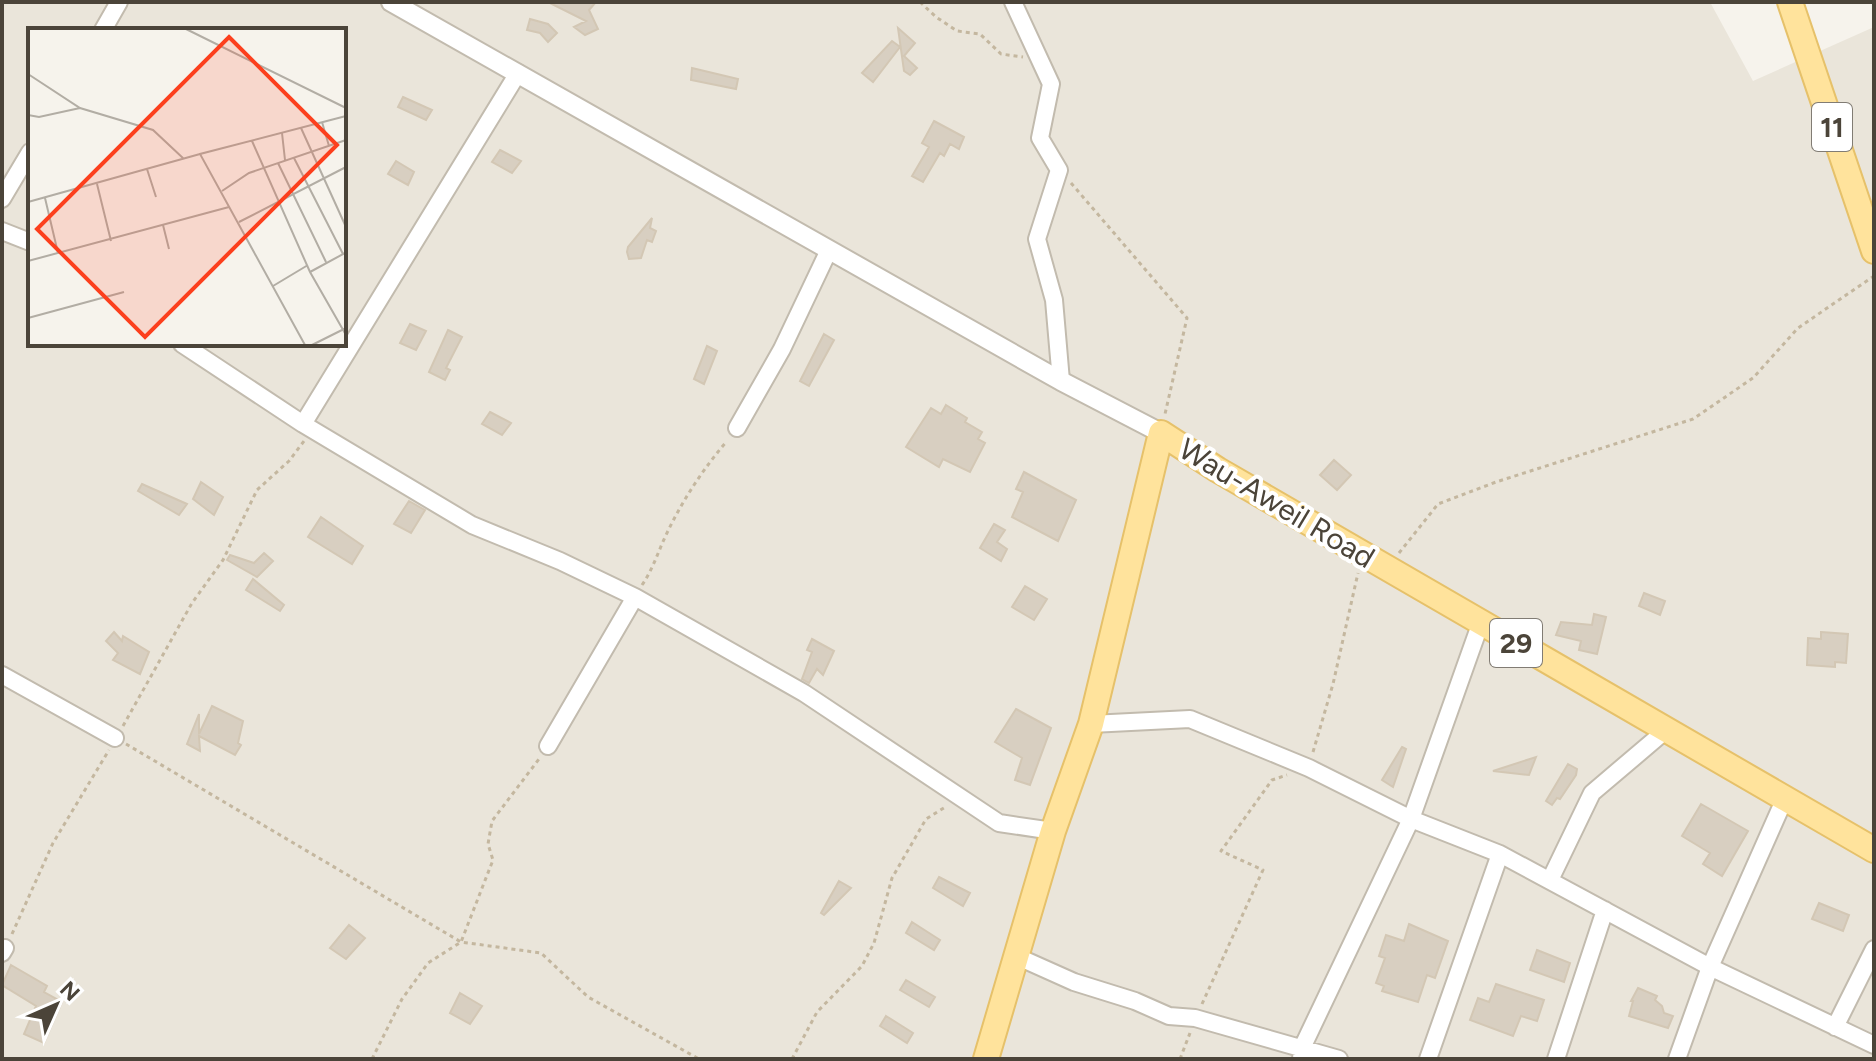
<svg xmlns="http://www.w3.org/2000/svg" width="1876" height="1061" font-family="Figtree,sans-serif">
<rect width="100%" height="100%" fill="#f6f3ec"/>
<path fill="#eae5da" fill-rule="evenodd" d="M2 2H1710L1753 81 1874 27V1059H2ZM30 30H344V344H30Z"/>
<path fill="#d8cfc1" stroke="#d3c7b4" stroke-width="2" d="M548 2H596L589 10 598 29 585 35 574 27 586 21Z
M530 19 548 24 557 33 548 42 540 33 527 30Z
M898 28 915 43 904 56 917 68 910 75 904 71Z
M892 41 900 47 873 82 862 73Z
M692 68 738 79 736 89 691 80Z
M403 97 432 110 426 120 398 107Z
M934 121 964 137 959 149 950 144 944 156 940 153 923 182 912 176 929 147 922 143Z
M500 150 521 161 512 173 492 162Z
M396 161 414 172 408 185 388 174Z
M652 218 650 228 656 231 652 242 647 240 641 258 629 259 627 252 628 247Z
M410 324 426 331 416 350 400 343Z
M448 330 462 337 446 368 450 370 445 380 429 372Z
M824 334 834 340 809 386 800 381Z
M707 346 717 351 704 384 694 379Z
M946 405 967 418 965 422 982 432 978 439 985 443 970 472 943 459 939 467 906 447 931 408 941 414Z
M490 412 511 423 502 435 482 424Z
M1334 460 1351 475 1337 490 1320 475Z
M1024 472 1076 500 1058 541 1012 517 1023 492 1016 489Z
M201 482 223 497 214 515 193 499Z
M142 484 187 504 179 515 138 491Z
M409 501 425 510 411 533 394 524Z
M321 517 363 546 352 564 308 537Z
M994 524 1005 530 997 542 1007 549 1001 561 980 548Z
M264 553 273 561 257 577 227 560 230 555 254 563Z
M253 579 284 605 280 611 246 590Z
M1025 586 1047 599 1034 620 1012 607Z
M1644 593 1665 601 1660 615 1639 606Z
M1594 614 1606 617 1597 654 1579 650 1581 641 1556 635 1561 622 1592 625Z
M114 632 122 641 123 636 149 652 140 674 113 660 118 653 106 641Z
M1821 632 1848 634 1846 663 1835 662V667L1807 665 1808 638 1821 639Z
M812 639 834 651 823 675 817 669 809 683 802 679 812 652 807 650Z
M212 706 243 721 238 743 241 745 235 755 199 736 200 751 187 744 199 714V734Z
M1016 709 1051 728 1030 785 1015 780 1022 758 995 742Z
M1402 747 1406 749 1393 787 1382 780Z
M1536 757 1529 775 1493 771Z
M1568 764 1577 769 1576 775 1560 799 1557 798 1552 805 1546 801Z
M1701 804 1748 831 1722 876 1703 864 1710 853 1682 836Z
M939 877 970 893 963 906 933 888Z
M839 881 851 888 824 915 821 913Z
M1819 903 1849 915 1843 931 1812 919Z
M912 922 940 940 934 950 906 933Z
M1409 924 1448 941 1435 978 1427 975 1418 1002 1382 991 1384 986 1376 983 1385 958 1379 956 1386 935 1404 941Z
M349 925 365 938 346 959 330 948Z
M1537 950 1570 963 1564 982 1530 970Z
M11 965 47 986 44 992 62 1002 44 1043 24 1034 36 1006 2 985Z
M906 980 935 997 929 1007 900 990Z
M1496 984 1544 1000 1537 1021 1521 1016 1513 1036 1470 1020 1478 998 1489 1002Z
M1638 988 1657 996 1655 1000 1662 1006 1664 1013 1673 1016 1668 1028 1629 1016 1633 1001H1631Z
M460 993 482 1006 470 1024 450 1013Z
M886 1016 913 1033 907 1043 880 1026Z"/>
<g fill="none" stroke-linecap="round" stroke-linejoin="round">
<defs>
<path id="minor" d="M1013 2 1051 84 1040 138 1059 170 1037 239 1054 300 1061 381
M103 30 119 2
M2 199 30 152
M2 231 30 242
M182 344 303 424 472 525 560 561 635 597 804 693 999 823 1053 831
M303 424 518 73
M737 428 782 349 829 250
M2 675 115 738
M1091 724 1190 719 1309 768 1411 819 1500 854 1710 967 1874 1045
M548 746 635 597
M1550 880 1592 793 1665 731
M2 953 5 948
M1018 957 1074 982 1135 1001 1169 1016 1195 1018 1339 1059
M1835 1027 1874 949
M1301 1059 1302 1048 1411 819 1481 622
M1428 1059 1500 854
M1556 1059 1605 910
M1677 1059 1710 967 1785 798"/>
<path id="tertiary" d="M391 2 1061 381 1161 433"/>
<path id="primary" d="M1790 2 1874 251
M986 1059 1053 831 1091 724 1161 433 1218 470 1874 850"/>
</defs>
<use href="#minor" stroke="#c2bbae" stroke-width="20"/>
<use href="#tertiary" stroke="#c2bbae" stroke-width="22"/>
<use href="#primary" stroke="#e6c16a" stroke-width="28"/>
<path stroke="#c4b79f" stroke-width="3" stroke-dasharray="4 4" stroke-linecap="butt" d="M920 2 936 17 957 31 980 34 1001 54 1023 57
M1071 183 1187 318 1165 414
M1399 553 1438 504 1496 482 1693 419 1753 378 1798 328 1874 276
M642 585C653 569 658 552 666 535 682 501 703 469 727 441
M123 726 192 603 223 560 257 490 289 461 304 441
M126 744 461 942 541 953 588 997 699 1059
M1313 752 1333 684 1358 573
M12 934 53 843 109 750
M1202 1004 1263 870 1221 851 1272 780 1287 775
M372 1059 402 999 428 963 461 942 493 860 488 844 492 821 539 759
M792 1059 817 1012 862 966 874 943 892 878 926 819 947 806
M1180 1059 1190 1033"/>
<use href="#minor" stroke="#fff" stroke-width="16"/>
<use href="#tertiary" stroke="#fff" stroke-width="18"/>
<use href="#primary" stroke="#ffe39c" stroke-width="24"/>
</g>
<g text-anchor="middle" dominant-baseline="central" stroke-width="8" stroke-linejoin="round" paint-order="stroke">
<g fill="#fff" stroke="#817c74" stroke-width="2">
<rect x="1812" y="103" width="40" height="48" rx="6"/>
<rect x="1490" y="619" width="52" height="48" rx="6"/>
</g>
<g font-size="28" font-weight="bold" fill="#4b4439">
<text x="1832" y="127">11</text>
<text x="1516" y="643">29</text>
</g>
<g font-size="30" fill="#4b4439" stroke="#fff">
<text transform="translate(1277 503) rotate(31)">Wau-Aweil Road</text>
</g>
</g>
<g transform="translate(28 28)">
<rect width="318" height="318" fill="#f6f3ec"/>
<path fill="none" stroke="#b2ada4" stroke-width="2" d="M158 1 318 80M0 46 52 80 125 102 156 131M0 87 11 89 52 80M294 94 301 118M273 100 318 199M254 105 257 132M224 113 282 244 318 307M266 130 315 226M250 135 298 234M119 141 128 169M69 156 83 213M194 163 221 145 318 112M17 170 30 225M0 174 172 126M211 194 318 139M135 197 141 221M0 233 201 179M282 244 317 225M245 258 280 237M0 290 96 264M277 317 172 126 318 88M284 317 318 300"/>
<path fill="#fc3f1d" fill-opacity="0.15" stroke="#fc3f1d" stroke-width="4" d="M201 9 309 117 117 309 9 201Z"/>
<rect width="318" height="318" fill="none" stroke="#4b4439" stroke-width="4"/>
</g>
<rect width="1876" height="1061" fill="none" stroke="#4b4439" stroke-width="8"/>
<g transform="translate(56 1005) rotate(45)" stroke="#ffffff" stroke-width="6" paint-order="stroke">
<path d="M0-6L14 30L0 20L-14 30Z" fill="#4b4439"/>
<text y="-12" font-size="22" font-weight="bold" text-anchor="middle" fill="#4b4439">N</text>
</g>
</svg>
